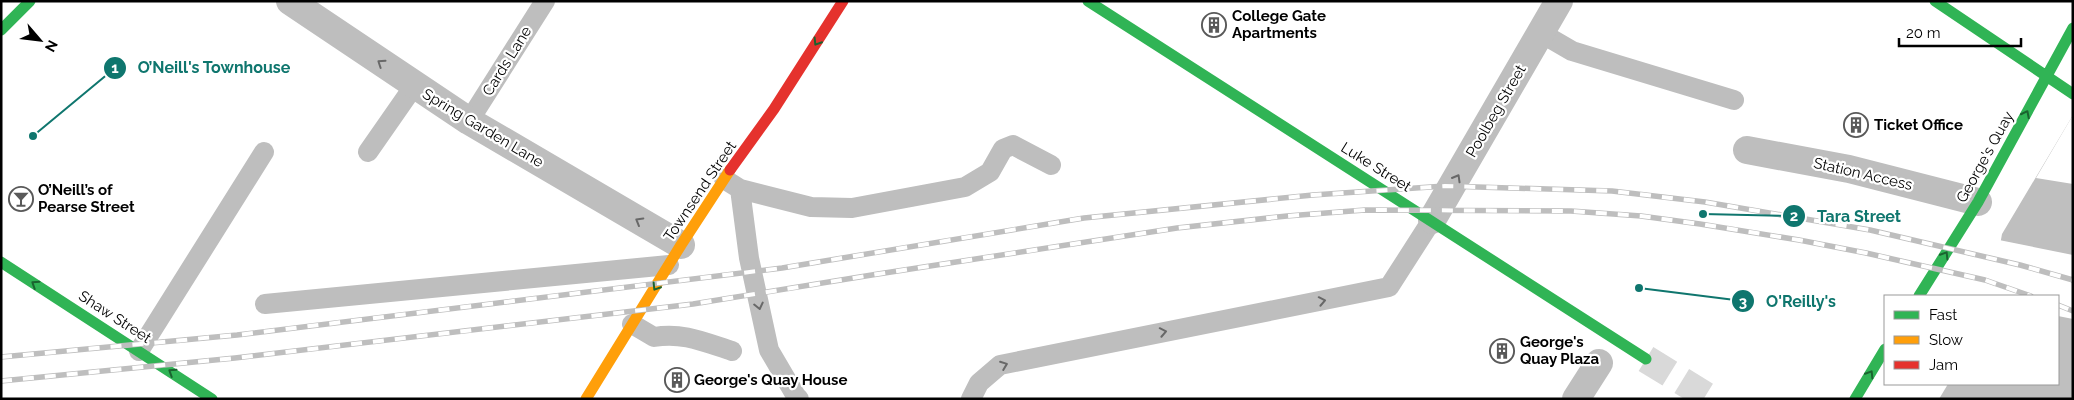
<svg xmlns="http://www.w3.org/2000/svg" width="2074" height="400" font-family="Raleway,sans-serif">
<rect width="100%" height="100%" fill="#fff"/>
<path fill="#bfbfbf" d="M2073 115V399H1939L1948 384H2058V296H1991L2002 234Z"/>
<path fill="#fff" d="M2073 115V184L2036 178Z
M1999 240 2073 255V319L2058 316V296H1988Z"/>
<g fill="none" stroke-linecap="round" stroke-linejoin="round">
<path stroke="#d9d9d9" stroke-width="28" stroke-dasharray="28 14" stroke-linecap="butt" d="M1646 359 1711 399"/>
<path stroke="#bebebe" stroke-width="20" d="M1541 33 1572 51 1734 100
M469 121 545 1
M368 152 414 86
M724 179 740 189 811 207 852 208 965 187 990 172 1003 149 1013 145 1051 165
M740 189 749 258 769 350 796 396 799 399
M265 304 669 265
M632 324 654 337C683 332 704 342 732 351
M139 351 264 152
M971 399 979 383 1000 365 1389 287 1432 220"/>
<path stroke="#bebebe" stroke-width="28" d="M290 1 469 121 681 245
M1747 150 1849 169 1978 202
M1432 220 1559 1
M1576 399 1599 363"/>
<path stroke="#30b455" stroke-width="11" d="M1088 1 1646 359
M1935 1 2073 94
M1 30 30 1
M1 262 212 399
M1919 296 1978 202 2073 28
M1855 399 1885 349"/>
<path stroke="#ff9f0a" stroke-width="11" d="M586 399 681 245 730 170"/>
<path stroke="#e5322d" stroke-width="11" d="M730 170 774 109 843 1"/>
<defs>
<path id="rail" d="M2058 305 2073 311
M1 357 237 335 782 268 1084 218 1313 195 1445 186 1612 191 1705 202 1870 230 2020 265 2073 280
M1 381 235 358 693 304 878 274 1177 228 1287 216 1365 210 1571 211 1641 216 1700 224 1799 240 1866 253 1985 280 2031 296"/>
</defs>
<use href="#rail" stroke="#bebebe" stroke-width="5.5"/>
<use href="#rail" stroke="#fff" stroke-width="4" stroke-dasharray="11" stroke-linecap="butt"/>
</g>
<defs><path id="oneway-chevron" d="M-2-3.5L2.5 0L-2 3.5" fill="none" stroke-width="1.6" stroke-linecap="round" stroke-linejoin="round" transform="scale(1.25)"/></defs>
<g stroke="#1a632f">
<use href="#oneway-chevron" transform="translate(817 42) rotate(122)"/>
<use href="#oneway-chevron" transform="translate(2026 114) rotate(-63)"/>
<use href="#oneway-chevron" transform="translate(1945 255) rotate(-58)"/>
<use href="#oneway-chevron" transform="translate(35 284) rotate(-147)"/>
<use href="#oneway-chevron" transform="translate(656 287) rotate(122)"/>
<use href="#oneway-chevron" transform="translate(172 372) rotate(-147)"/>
<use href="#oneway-chevron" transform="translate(1870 374) rotate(-58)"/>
</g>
<g stroke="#686868">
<use href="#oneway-chevron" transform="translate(381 63) rotate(-146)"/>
<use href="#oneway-chevron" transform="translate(1457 178) rotate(-60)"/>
<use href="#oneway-chevron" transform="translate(639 221) rotate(-150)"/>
<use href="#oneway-chevron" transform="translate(1322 301) rotate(-11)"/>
<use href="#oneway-chevron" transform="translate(759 306) rotate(77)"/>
<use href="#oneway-chevron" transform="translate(1163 332) rotate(-11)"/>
<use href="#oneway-chevron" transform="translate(1004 365) rotate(-21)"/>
</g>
<defs>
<symbol id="building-ring" viewBox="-11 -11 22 22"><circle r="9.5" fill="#fff" stroke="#595959" stroke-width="1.5"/><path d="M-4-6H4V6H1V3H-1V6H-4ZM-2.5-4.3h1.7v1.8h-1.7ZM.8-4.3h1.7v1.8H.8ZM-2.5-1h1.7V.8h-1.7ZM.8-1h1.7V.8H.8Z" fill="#595959"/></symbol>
<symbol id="bar-ring" viewBox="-11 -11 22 22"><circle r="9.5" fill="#fff" stroke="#595959" stroke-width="1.5"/><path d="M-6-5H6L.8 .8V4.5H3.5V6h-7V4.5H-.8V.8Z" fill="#595959"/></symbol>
</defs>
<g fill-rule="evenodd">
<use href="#building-ring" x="1200" y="11" width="28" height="28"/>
<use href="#building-ring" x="1842" y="111" width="28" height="28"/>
<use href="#bar-ring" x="7" y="185" width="28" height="28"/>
<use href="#building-ring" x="1488" y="337" width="28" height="28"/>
<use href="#building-ring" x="663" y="366" width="28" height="28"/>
</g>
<g text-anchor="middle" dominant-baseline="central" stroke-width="4.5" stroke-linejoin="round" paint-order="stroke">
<g font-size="15" font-weight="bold" fill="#000" stroke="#fff" text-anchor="start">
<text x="1232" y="16">College Gate<tspan x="1232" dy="17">Apartments</tspan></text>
<text x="1874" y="125">Ticket Office</text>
<text x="38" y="190">O’Neill’s of<tspan x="38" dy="17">Pearse Street</tspan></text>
<text x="1520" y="342">George's<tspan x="1520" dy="17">Quay Plaza</tspan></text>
<text x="694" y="380">George's Quay House</text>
</g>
<g font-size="15" fill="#000" stroke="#fff">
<text transform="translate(507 61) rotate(-58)">Cards Lane</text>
<text transform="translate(1496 111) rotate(-60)">Poolbeg Street</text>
<text transform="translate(483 128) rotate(31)">Spring Garden Lane</text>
<text transform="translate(1985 157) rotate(-61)">George's Quay</text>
<text transform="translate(1376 167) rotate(32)">Luke Street</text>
<text transform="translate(1863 174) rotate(13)">Station Access</text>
<text transform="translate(700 191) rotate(-56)">Townsend Street</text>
<text transform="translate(115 317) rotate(33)">Shaw Street</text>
</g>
</g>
<path fill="none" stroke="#0f766e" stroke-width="2" d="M33 136L115 68M1703 214L1794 216M1639 288L1743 301"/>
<g fill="#0f766e" stroke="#fff" stroke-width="2">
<circle cx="33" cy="136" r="5"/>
<circle cx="1703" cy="214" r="5"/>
<circle cx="1639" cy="288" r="5"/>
<circle cx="115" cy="68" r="12"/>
<circle cx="1794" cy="216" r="12"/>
<circle cx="1743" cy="301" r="12"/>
</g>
<g font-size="15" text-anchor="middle" font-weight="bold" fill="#fff">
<text x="115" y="73">1</text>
<text x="1794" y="221">2</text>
<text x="1743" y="307">3</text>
</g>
<g font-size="16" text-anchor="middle" font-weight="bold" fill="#0f766e" stroke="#fff" stroke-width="4.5" stroke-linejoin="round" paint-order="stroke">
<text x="214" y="73">O’Neill's Townhouse</text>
<text x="1859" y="222">Tara Street</text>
<text x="1801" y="307">O'Reilly's</text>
</g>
<rect width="2074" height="400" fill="none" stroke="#000000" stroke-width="5"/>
<rect x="1884" y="295" width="175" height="90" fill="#ffffff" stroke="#999999"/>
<rect x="1894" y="311" width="25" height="8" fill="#30b455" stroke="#999999"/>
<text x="1929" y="320" font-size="15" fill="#000000">Fast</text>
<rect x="1894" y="336" width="25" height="8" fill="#ff9f0a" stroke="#999999"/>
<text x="1929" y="345" font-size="15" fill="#000000">Slow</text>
<rect x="1894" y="361" width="25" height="8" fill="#e5322d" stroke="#999999"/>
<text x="1929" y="370" font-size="15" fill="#000000">Jam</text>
<g transform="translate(40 40) rotate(118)" stroke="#ffffff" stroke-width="4" paint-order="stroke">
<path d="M0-4L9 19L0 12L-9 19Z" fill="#000000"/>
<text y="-8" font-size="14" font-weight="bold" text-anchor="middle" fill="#000000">N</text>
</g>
<path d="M1899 38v8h122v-8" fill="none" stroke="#000000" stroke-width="2.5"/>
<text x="1906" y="38" font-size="15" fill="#000000" stroke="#ffffff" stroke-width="4" paint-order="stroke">20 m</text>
</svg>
